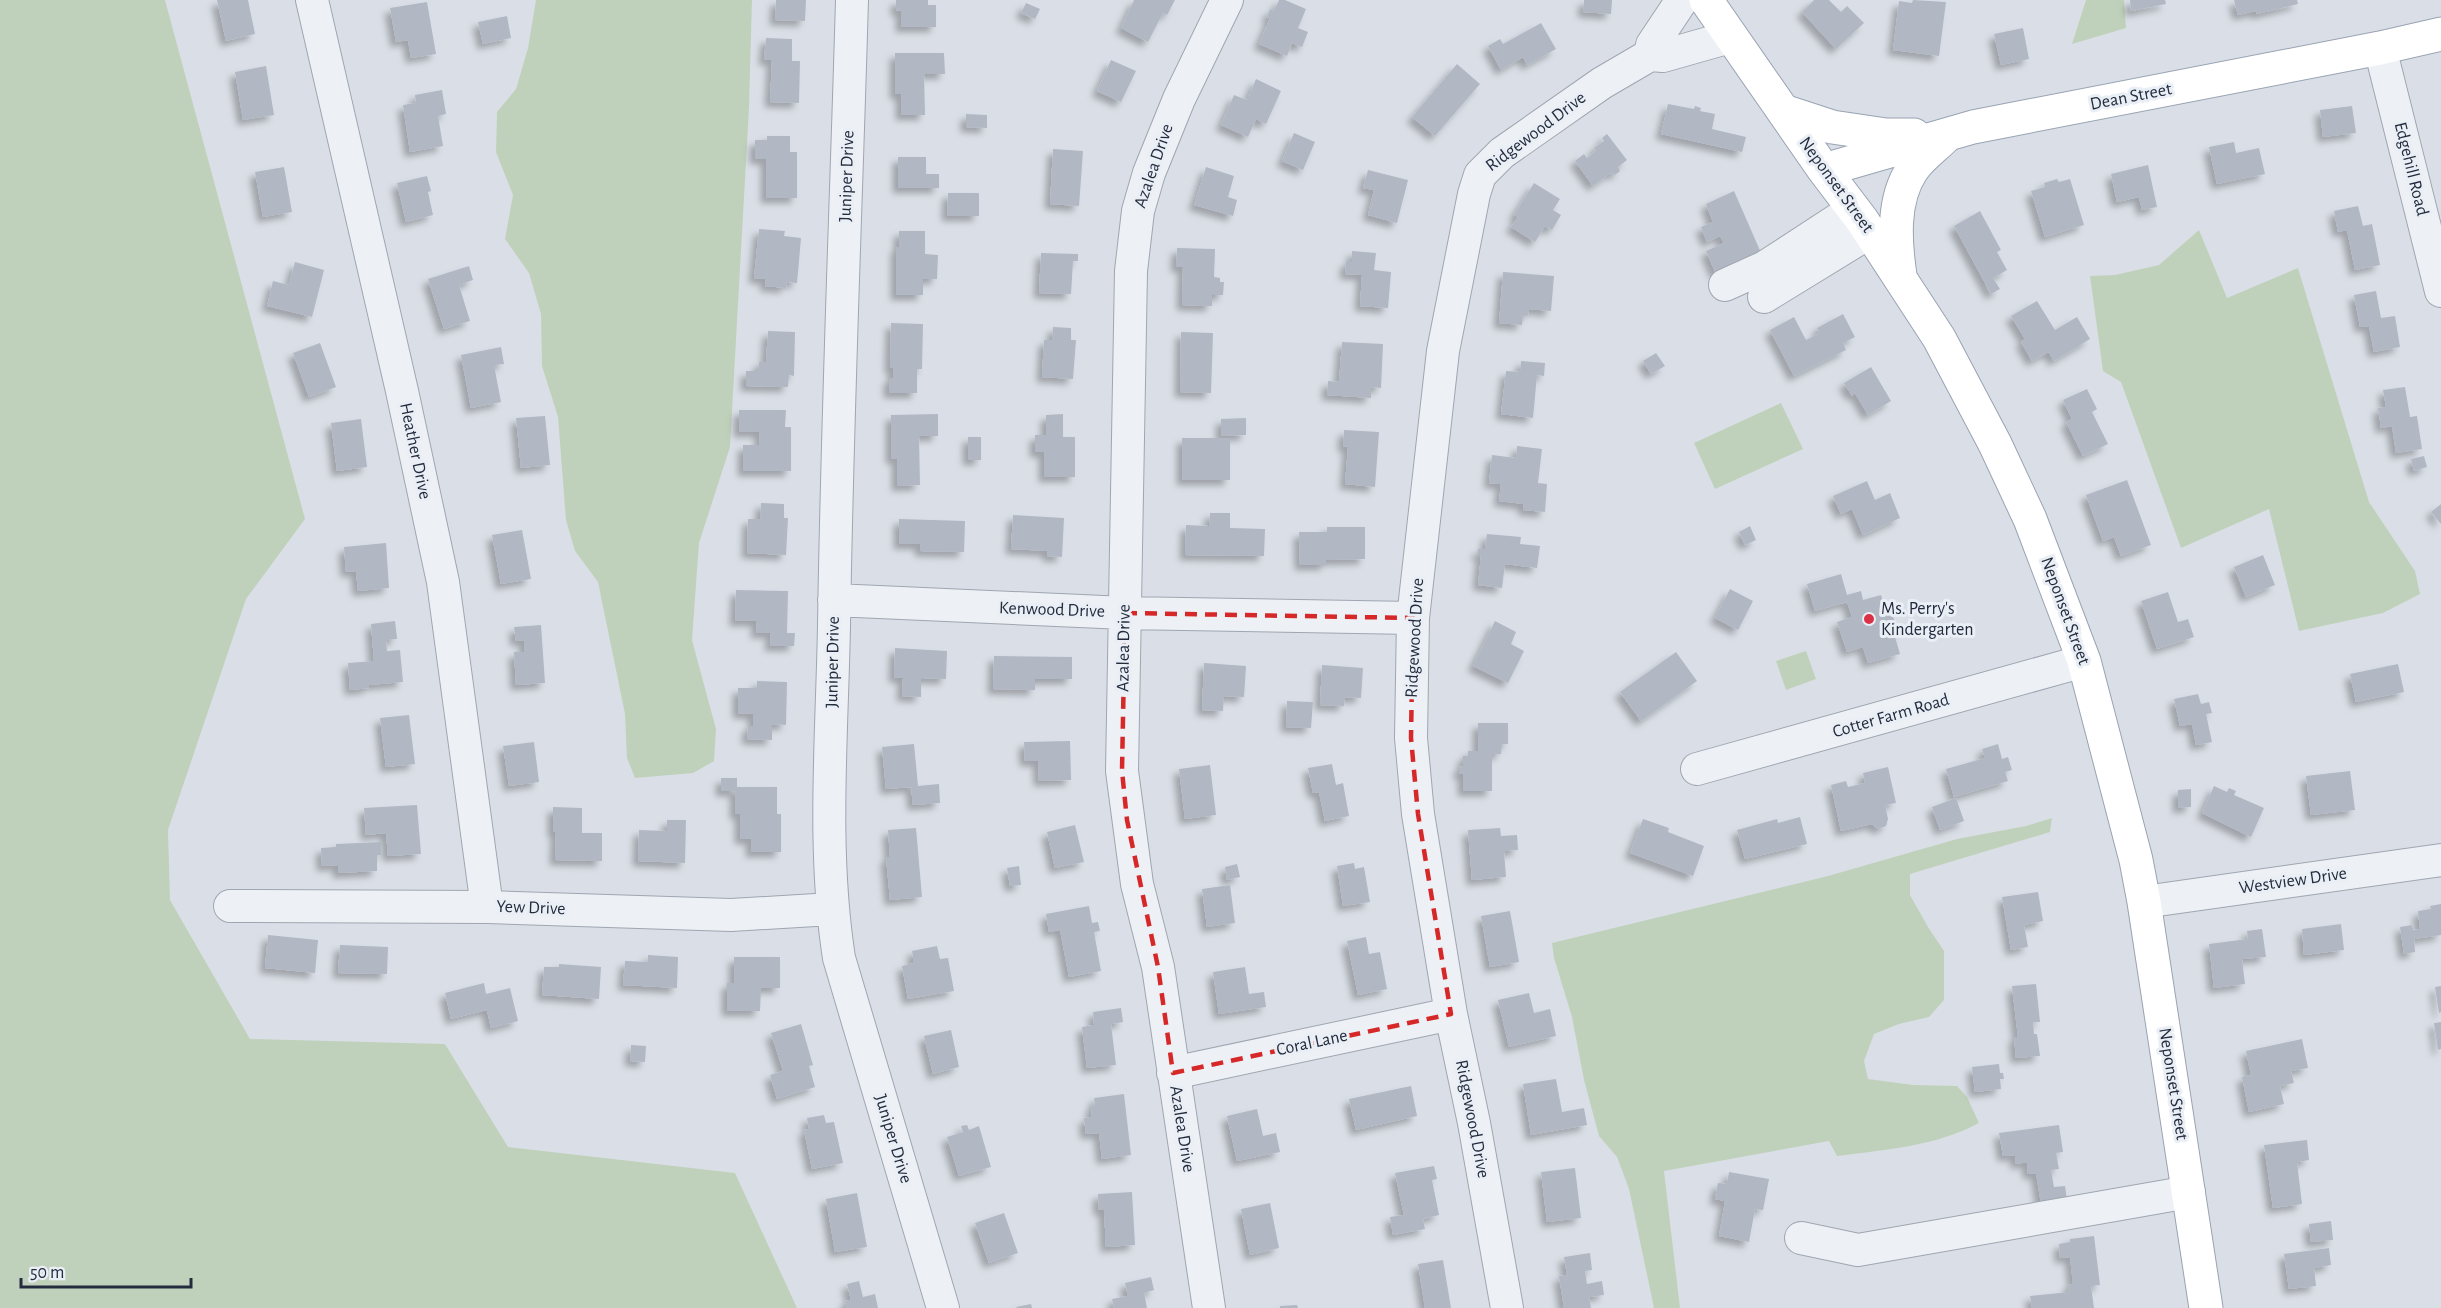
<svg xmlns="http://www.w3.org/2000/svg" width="2441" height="1308" font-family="'Alegreya Sans',sans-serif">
<defs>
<filter id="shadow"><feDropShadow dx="-5.5" dy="5.5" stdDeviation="3" flood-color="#0004"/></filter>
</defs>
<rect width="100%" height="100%" fill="#dadfe7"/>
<path fill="#c0d1bb" d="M0 0H165L305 519 246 599 168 830 170 900 250 1039 445 1044 508 1147 735 1173 797 1308H0Z
M536 0H752L749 108 730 447 699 543 692 640 716 729 714 761 693 773 635 778 627 758 625 714 598 582 575 551 566 520 558 417 542 366 541 314 529 273 505 239 513 195 496 152 497 112 516 89 528 48Z
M2086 0H2124L2126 28 2072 44Z
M2199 230 2227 298 2298 268 2369 502 2415 571 2420 594 2383 613 2299 631 2269 509 2181 548 2121 382 2103 371 2090 276 2115 275 2159 265Z
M1781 403 1803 449 1715 489 1694 443Z
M1806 651 1816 679 1786 690 1776 661Z
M2052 818 2050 832 1910 874V895L1928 927 1944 951V1000L1929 1017 1899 1024 1874 1034 1864 1061 1868 1079 1913 1085 1957 1086 1967 1097 1979 1123C1937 1146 1884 1150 1837 1156L1829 1141 1664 1171 1680 1308H1654L1629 1189 1617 1157 1599 1136 1584 1080 1572 1017 1554 958 1552 943 1828 876 1957 839 2026 826Z"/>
<path fill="#b1b8c4" filter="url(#shadow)" d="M217 0H248L255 34 226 41Z
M776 0H806L805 21 775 20Z
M896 0H928V5H936V27H901V11L896 10Z
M1134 0H1175L1167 15 1163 13 1148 42 1121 28Z
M1279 0H1285L1306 9 1298 28 1308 32 1302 47 1292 43 1287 56 1259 44 1270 18 1267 17 1270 9 1274 11Z
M1584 0H1612L1611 14 1583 12Z
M1814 0H1829L1841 12 1847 6 1864 23 1836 49 1802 12Z
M1913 0 1946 2 1939 56 1893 50 1899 1 1912 3Z
M2130 0H2165L2166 4 2131 11Z
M2234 0H2297L2298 4 2257 14 2256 11 2238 15Z
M427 2 436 54 411 58 408 40 396 42 390 8Z
M1026 3 1040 9 1035 19 1021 13Z
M507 16 511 38 483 44 478 22Z
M1541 23 1556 49 1527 65 1523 57 1501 70 1488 46 1500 39 1503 44Z
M2023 28 2029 59 2001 65 1994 34Z
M766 38 792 39V61H800L799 103 770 102 772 60H764Z
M895 53H944L945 74H924L925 115H901V94H895Z
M1111 60 1136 71 1121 102 1097 91Z
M1457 64 1480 84 1435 136 1412 117Z
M266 66 274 115 243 120 235 72Z
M1256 79 1281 91 1266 124 1256 119 1248 137 1221 125 1234 95 1247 100Z
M442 90 446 114 438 116 443 146 410 152 403 105 416 103 415 95Z
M1668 104 1694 109 1695 106 1701 108 1700 111 1715 114 1712 129 1746 137 1742 152 1661 134Z
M2352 106 2356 133 2323 137 2320 110Z
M966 114 987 115V128L966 127Z
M1294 133 1315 142 1303 170 1282 161Z
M1607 134 1627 160 1618 167 1620 171 1615 175 1612 172 1593 186 1575 161 1584 154 1587 158 1596 151 1594 148 1604 141 1602 138Z
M767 136H790V152H797V198H766V159H755V140H767Z
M2234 142 2236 153 2259 148 2265 174 2217 184 2209 147Z
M1053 149 1083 151 1079 206 1050 204Z
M898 157H926V174H939V188H898Z
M2148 165 2157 207 2142 210 2139 197 2117 202 2111 174Z
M284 167 292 212 263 217 255 172Z
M1206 167 1234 176 1228 197 1237 200 1233 216 1194 205Z
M1368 170 1408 180 1397 223 1368 215 1374 190 1363 188Z
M427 176 431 191 428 192 433 215 406 222 397 183Z
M2057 179 2059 182 2070 179 2084 225 2045 237 2031 191 2045 187 2044 183Z
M1534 183 1560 199 1553 210 1561 215 1552 230 1545 226 1535 242 1511 227 1518 217 1514 215Z
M1734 191 1762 255 1716 274 1706 251 1724 243 1720 236 1707 242 1701 227 1713 222 1706 204Z
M948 193H979V216H947Z
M2358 206 2363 226 2372 224 2380 265 2355 270 2347 230 2338 232 2334 211Z
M1980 211 2001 250 1997 252 2007 270 1993 278 2000 289 1991 294 1954 226Z
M759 229 785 231 784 236 801 238 797 283 787 282 786 288 765 286 766 279 754 278Z
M899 231H925V254L938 255 937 279H923V295H896V247H899Z
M1177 248 1215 249 1214 277 1220 278V282H1224L1223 295H1212V306L1182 305 1183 267H1176Z
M1352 251 1376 253 1374 270 1391 272 1388 308 1360 306 1362 275 1345 274 1346 261H1352Z
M1041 253 1078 254V261H1073L1071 294 1039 293Z
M295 262 324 270 312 317 267 306 273 281 289 285Z
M469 266 473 280 459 285 470 321 444 329 428 279Z
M1503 272 1554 276 1551 311 1529 309 1528 315H1523L1522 325 1499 323Z
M2376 291 2381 318 2395 316 2400 347 2374 352 2369 326 2360 327 2354 295Z
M2037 301 2055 330 2077 317 2090 339 2054 361 2049 352 2032 361 2021 342 2025 339 2011 316Z
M1843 314 1855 337 1843 343 1846 350 1794 376 1770 330 1794 317 1806 340 1820 333 1817 328Z
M891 323 923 324 922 369H917V393H889V378H893V368H890Z
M1053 327 1071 328V340H1076L1073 379 1042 377 1044 340H1052Z
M768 331 795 332 794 376 789 375 788 387 746 386V371H758L759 362H766Z
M1181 332 1213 333 1211 393 1180 392Z
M1342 342 1383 344 1381 388 1371 387V398L1327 395 1328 381 1339 382Z
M320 343 336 387 309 397 293 353Z
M501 347 504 364 494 365 501 402 471 408 461 355Z
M1656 353 1665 366 1651 374 1643 361Z
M1521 361 1545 363 1544 376 1537 375 1533 418 1501 414 1506 371 1520 372Z
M1871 367 1891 401 1868 415 1855 393 1852 396 1844 383Z
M2405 387 2410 417 2417 416 2422 449 2396 453 2392 426 2381 428 2378 408 2386 407 2383 390Z
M2087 389 2097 409 2092 412 2108 444 2083 456 2066 422 2072 419 2063 400Z
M739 410H786L785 427H791V471H743V445H759L760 432H739Z
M938 414V436H919L920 485 897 486V458L891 459V415Z
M1063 414V437H1075V477H1044V452H1035V435H1046V415Z
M545 416 550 465 521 468 516 418Z
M1246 418V435L1221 436V419Z
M361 419 367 467 337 471 331 423Z
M1344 430 1379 432 1375 487 1345 484 1348 447 1343 446Z
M968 437H981V460H968Z
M1182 438H1230V480H1182Z
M1517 446 1542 449 1538 483 1547 484 1545 512 1523 510 1524 504 1499 501 1501 484 1489 483 1492 455 1516 458Z
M2424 456 2427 467 2414 471 2411 459Z
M2127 480 2151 545 2121 556 2114 537 2103 541 2086 495Z
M1867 481 1875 500 1890 493 1900 518 1863 535 1852 509 1841 514 1833 496Z
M761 503 784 504V518H788L786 555 747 553 748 519H760Z
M2441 504V524L2431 512Z
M1210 513H1230V528L1265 529 1264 556 1185 555 1186 525 1209 526Z
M1013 515 1064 518 1062 557 1047 556 1048 551 1011 549Z
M899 519 965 521 964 552 920 551V544H899Z
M1750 526 1756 540 1745 545 1739 532Z
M1327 527H1365V559L1326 560V565H1300L1299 532H1327Z
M522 530 531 579 501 584 492 535Z
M1487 534 1521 537 1520 544 1540 546 1537 568 1505 564 1502 588 1478 585 1481 555H1477L1478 549H1485Z
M386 543 389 588 358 591 356 571 346 572 344 547Z
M2263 555 2275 585 2246 597 2234 567Z
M1841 574 1847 595 1861 591 1863 600 1881 595 1886 612 1891 610 1899 636 1895 637 1900 654 1868 663 1863 647 1847 652 1837 622 1852 617 1847 602 1815 611 1807 584Z
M1730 589 1753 601 1738 630 1715 618Z
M736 590 788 591 787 633H795L794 646H770L771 633H756L757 621H735Z
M2168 592 2178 622 2188 619 2194 637 2157 649 2141 601Z
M395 621 397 639 386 640 387 651 400 650 403 682 369 685V688L350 690 348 663 374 661 371 624Z
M1495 621 1516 632 1511 644 1524 651 1508 683 1473 666Z
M541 625 545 683 516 685 514 652H525L524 640 516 641 514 627Z
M895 648 947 651 946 679 921 678V697L902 696 903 678 894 677Z
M1676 652 1697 681 1641 721 1620 692Z
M994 656 1072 657V679H1035V690L993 689Z
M1204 663 1246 666 1244 697 1224 696 1223 711 1202 710Z
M2398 664 2404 692 2356 702 2350 674Z
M1322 665 1363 668 1361 698 1345 697 1344 706 1320 705Z
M757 681 787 682 786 725 772 724V740L747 739 748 726H753V714L738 713V688H757Z
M2198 694 2201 704 2209 702 2212 713 2206 714 2212 742 2196 745 2192 724 2180 726 2174 699Z
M1287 701 1313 702 1311 728 1286 727Z
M409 715 415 764 386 767 380 718Z
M1478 723H1508V744H1502L1501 754H1492V791H1463V774H1459V767L1463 766V756H1468V751H1478Z
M1070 741 1071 780 1039 781 1038 761H1025L1024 742Z
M534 742 539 782 509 786 503 746Z
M914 744 918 786 939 784 940 803 913 805 911 787 886 789 882 747Z
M1998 744 2002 759 2008 757 2012 770 2005 772 2008 781 1954 797 1946 769 1985 758 1982 749Z
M1332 764 1336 785 1343 783 1349 816 1325 821 1319 792 1313 793 1308 768Z
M1210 765 1216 815 1185 819 1179 769Z
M1888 767 1896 803 1885 805 1888 819 1886 826 1878 829 1872 824 1841 831 1831 785 1846 781 1848 787 1865 783 1863 773Z
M2350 771 2355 810 2311 815 2306 776Z
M721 778H737V787H777V814H781V852H751V839H740V814H735V791H721Z
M2214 786 2227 792 2229 788 2236 791 2234 795 2264 808 2251 837 2202 813Z
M2191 789V807L2178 808V790Z
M1956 798 1964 821 1940 830 1932 807Z
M417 805 421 854 388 856 386 833 366 835 364 808Z
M553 807 582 808V833H602V861L555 860 556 832 553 831Z
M1800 817 1807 844 1745 859 1737 830 1777 819 1778 823Z
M1643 819 1669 828 1668 832 1704 846 1693 876 1630 853Z
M667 820H686L685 863 638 861 639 830 667 831Z
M1075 825 1084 862 1055 868 1047 832Z
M916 828 922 897 890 900 886 857H890L888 830Z
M1500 828 1501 836 1517 835 1518 850 1504 851 1506 877 1472 880 1468 830Z
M381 842V855H377V871L338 873V865L322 866 321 848 336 847V844Z
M1354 863 1355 869 1364 867 1370 902 1343 906 1337 866Z
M1237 864 1240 877 1227 880 1225 867Z
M1019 866 1021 885 1010 886 1007 868Z
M1230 885 1235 923 1207 927 1202 889Z
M2038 892 2043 921 2024 925 2028 947 2011 950 2002 897Z
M2441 904V935L2414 939 2415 952 2404 954 2400 927 2412 925 2413 930 2420 929 2418 911 2431 909 2430 906Z
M1089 906 1092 923 1098 922 1100 931 1094 932 1101 971 1069 977 1060 930 1049 932 1046 914Z
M1510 911 1519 962 1490 967 1481 916Z
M2341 924 2344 950 2304 955 2302 929Z
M2262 929 2266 957 2242 959 2245 984 2214 988 2209 944 2248 939 2247 931Z
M268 935 318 940 315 973 265 968Z
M1366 937 1369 954 1380 952 1387 989 1358 995 1347 941Z
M340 945 388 947 387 974 338 973Z
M937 946 940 959 948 958 954 991 908 999 902 966 914 963 912 951Z
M648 955 678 957 677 988 623 985 625 961 648 962Z
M734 957H780V988H761L760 1011H727V983H734Z
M559 964 601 967 599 999 542 995 544 967H559Z
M1245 967 1249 994 1264 992 1266 1007 1219 1014 1213 972Z
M484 983 486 994 510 988 518 1021 491 1028 487 1010 451 1019 445 993Z
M2036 984 2040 1022H2033L2034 1034H2037L2040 1056 2016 1058 2014 1037H2018L2012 986Z
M2441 986V1012L2439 1013 2435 987Z
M1529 993 1534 1013 1550 1009 1556 1036 1509 1047 1498 1000Z
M1121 1008 1123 1022 1111 1024 1116 1065 1087 1068 1082 1027 1094 1025 1093 1012Z
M2441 1022V1049L2438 1050 2434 1023Z
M801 1024 813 1065 809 1066 815 1087 777 1099 770 1075 783 1071 771 1033Z
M951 1030 959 1067 933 1074 924 1036Z
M2302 1039 2308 1068 2291 1071 2294 1083 2280 1086 2284 1104 2249 1112 2242 1077 2251 1075 2246 1051Z
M631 1045 646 1046 645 1062 630 1061Z
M1999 1064 2000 1073H2003L2004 1079H2000L2001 1089 1975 1092 1972 1067Z
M1556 1079 1562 1112 1584 1108 1587 1125 1531 1135 1523 1084Z
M1411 1086 1417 1116 1356 1130 1349 1099Z
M1124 1094 1131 1155 1102 1159 1099 1133 1086 1134 1084 1118 1092 1117 1091 1106 1095 1105 1094 1098Z
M1257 1109 1263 1136 1276 1133 1280 1152 1237 1161 1227 1116Z
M824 1115 826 1123 834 1122 843 1163 812 1169 804 1130 809 1129 807 1118Z
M967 1125 969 1130 979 1126 991 1167 959 1176 947 1137 963 1132 961 1126Z
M2059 1125 2063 1152 2056 1153 2059 1169 2051 1170 2054 1187 2065 1186 2068 1206 2042 1210 2036 1173 2028 1174 2027 1162 2016 1164 2015 1155 2003 1156 1999 1133Z
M2307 1140 2309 1160 2297 1162 2302 1204 2273 1208 2264 1145Z
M1434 1166 1437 1179 1432 1180 1439 1215 1423 1219 1425 1229 1393 1235 1390 1217 1404 1215 1395 1173Z
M1575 1168 1581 1218 1547 1222 1541 1172Z
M1729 1172 1769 1179 1763 1210 1755 1209 1749 1242 1719 1236 1725 1201 1715 1199 1718 1183 1727 1184Z
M1132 1192 1135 1245 1106 1247 1104 1210H1099L1098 1194Z
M857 1193 867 1247 835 1252 826 1199Z
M1270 1203 1279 1248 1250 1255 1241 1209Z
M1004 1213 1018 1253 989 1263 975 1223Z
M2331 1221 2333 1240 2311 1242 2309 1224Z
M2094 1236 2100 1285 2091 1286 2094 1308H2032L2030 1296 2069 1292 2068 1285 2073 1284 2070 1257 2060 1258 2059 1244 2070 1242V1239Z
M2329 1248 2331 1265 2314 1268 2316 1286 2289 1289 2284 1254Z
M1590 1253 1592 1270 1585 1271 1587 1284 1602 1281 1604 1295 1589 1297 1591 1308H1564L1559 1276 1567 1275 1564 1257Z
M1443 1260 1451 1308H1425L1418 1264Z
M1151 1277 1154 1290 1144 1293 1147 1308H1114L1112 1299 1128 1296 1125 1283Z
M859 1281 863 1297 875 1294 878 1308H847L845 1301 851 1300 847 1284Z
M1031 1304 1032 1308H1017L1016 1307Z
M1297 1305 1298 1308H1280V1306Z"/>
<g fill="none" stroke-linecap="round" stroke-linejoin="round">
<defs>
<path id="minor" d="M312 0 402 391 443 582 487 907
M852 0C846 209 837 417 834 626 832 736 822 849 839 958L943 1308
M1682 0 1652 45 1650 55 1663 56 1730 37
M2380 48 2441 291
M1725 285 1765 267 1854 209
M1764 297 1870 232
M834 600 1125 613 1413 618
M1697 769 2084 661
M2144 902 2441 860
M230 906 487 907 731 915 832 909
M1173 1073 1451 1014
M1801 1238 1858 1250 2189 1192
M1209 1308 1158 967 1137 884 1122 771 1131 271 1138 211 1149 173 1179 99 1227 0
M1507 1308 1474 1123 1451 1014 1418 814 1411 738 1413 618 1443 351 1474 194 1480 175 1502 153 1602 83 1650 55"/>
<path id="major" d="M1706 0 1824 170 1862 220 1939 338 1995 444 2030 519 2084 661 2136 860 2144 902 2206 1308
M1783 111 1832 127 1886 135H1914
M1824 170 1973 127 2380 48 2441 34
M1900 275C1895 242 1892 200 1912 170 1920 158 1935 147 1945 137"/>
</defs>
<use href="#minor" stroke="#9fa6b1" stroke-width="34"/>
<use href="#major" stroke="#99a3b3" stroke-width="35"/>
<use href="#minor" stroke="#edf0f5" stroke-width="32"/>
<use href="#major" stroke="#fff" stroke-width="33"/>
</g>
<path fill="none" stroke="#d62828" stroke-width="4.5" stroke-dasharray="12 8" stroke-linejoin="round" d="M1125 613 1413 618 1411 738 1418 814 1451 1014 1173 1073 1158 967 1127 820 1122 771Z"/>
<circle fill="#da3147" stroke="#eaeef5" stroke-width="2" cx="1869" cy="619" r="6"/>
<g text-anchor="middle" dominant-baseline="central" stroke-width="6" stroke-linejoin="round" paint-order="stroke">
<g font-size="18" fill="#232c3e" stroke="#eaeef5">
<text transform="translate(2131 97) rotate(-11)">Dean Street</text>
<text transform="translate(1536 132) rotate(-37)">Ridgewood Drive</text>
<text transform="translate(1154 166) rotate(-71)">Azalea Drive</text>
<text transform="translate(2411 169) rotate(76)">Edgehill Road</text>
<text transform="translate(847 176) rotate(-88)">Juniper Drive</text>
<text transform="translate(1836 185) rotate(54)">Neponset Street</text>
<text transform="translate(415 451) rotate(78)">Heather Drive</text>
<text transform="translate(1052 610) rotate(2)">Kenwood Drive</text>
<text transform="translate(2065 611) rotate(70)">Neponset Street</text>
<text transform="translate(1415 638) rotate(-87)">Ridgewood Drive</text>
<text transform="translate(1124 648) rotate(-89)">Azalea Drive</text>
<text transform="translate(833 662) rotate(-89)">Juniper Drive</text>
<text transform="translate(1891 716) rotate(-16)">Cotter Farm Road</text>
<text transform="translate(2293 881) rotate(-8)">Westview Drive</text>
<text transform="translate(531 908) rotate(2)">Yew Drive</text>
<text transform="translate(1312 1043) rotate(-12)">Coral Lane</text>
<text transform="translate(2173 1084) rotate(81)">Neponset Street</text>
<text transform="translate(1472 1119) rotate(79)">Ridgewood Drive</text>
<text transform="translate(1182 1129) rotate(81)">Azalea Drive</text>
<text transform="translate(893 1139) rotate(73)">Juniper Drive</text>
</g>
<g font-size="18" fill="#232c3e" stroke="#eaeef5" text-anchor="start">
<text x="1881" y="609">Ms. Perry's<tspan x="1881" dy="21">Kindergarten</tspan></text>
</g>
</g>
<path d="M21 1278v9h170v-9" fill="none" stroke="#232c3e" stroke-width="3"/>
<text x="30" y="1278" font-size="18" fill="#232c3e" stroke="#eaeef5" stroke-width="4.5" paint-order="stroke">50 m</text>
</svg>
